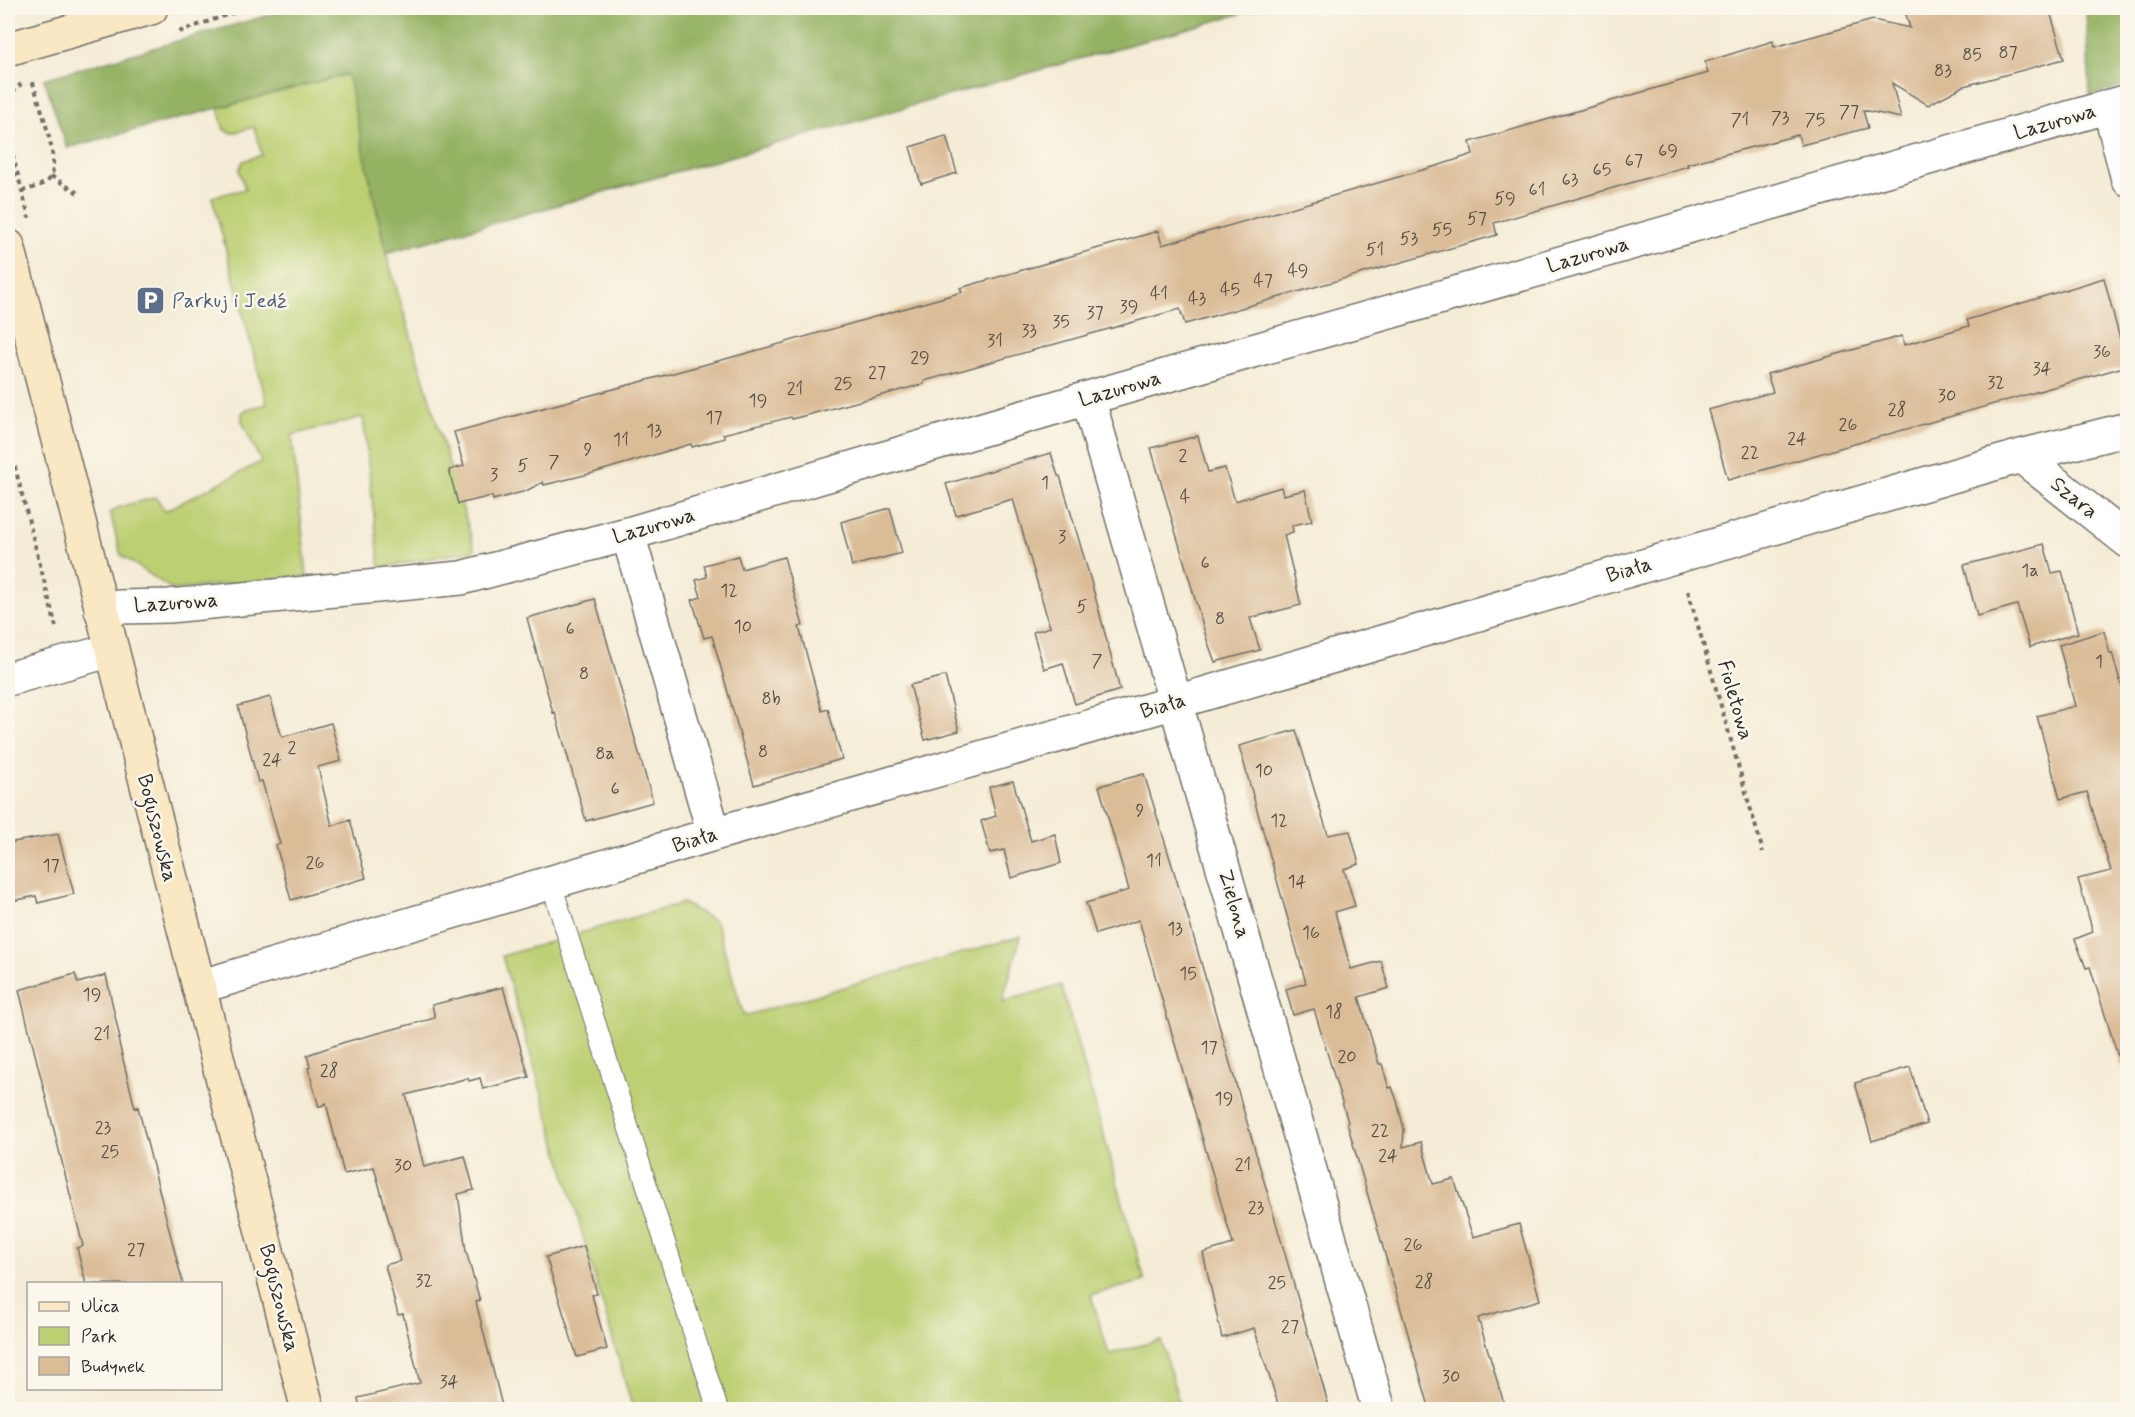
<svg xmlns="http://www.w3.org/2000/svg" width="2135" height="1417" font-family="Mynerve,sans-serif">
<rect width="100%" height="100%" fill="#fbf7ec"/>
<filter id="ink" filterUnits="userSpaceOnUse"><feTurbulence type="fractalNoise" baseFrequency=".0167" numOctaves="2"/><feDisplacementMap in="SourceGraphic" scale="12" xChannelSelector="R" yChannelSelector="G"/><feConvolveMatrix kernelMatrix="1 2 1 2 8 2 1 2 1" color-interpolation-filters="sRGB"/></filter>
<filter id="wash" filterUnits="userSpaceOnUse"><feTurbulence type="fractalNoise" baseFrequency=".008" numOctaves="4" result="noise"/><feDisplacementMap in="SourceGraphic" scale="24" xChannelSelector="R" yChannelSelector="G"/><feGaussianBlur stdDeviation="1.35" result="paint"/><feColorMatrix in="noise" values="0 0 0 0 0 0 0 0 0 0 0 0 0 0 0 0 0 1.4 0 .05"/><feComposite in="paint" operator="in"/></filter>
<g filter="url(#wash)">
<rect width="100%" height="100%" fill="#f4ecd6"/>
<path fill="#bccf72" stroke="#747d4e" stroke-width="1.5" d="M348 74 386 253 475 550 380 568 363 417 292 435 307 576 173 590 121 555 110 513 119 507 156 497 165 511 261 462 242 421V413L247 409 267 404 212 197 245 189 239 170 243 161 262 155 254 127 232 133 224 130 218 108Z
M683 903 716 922 744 1016 1021 936 1002 1002 1061 985 1145 1281 1091 1295 1109 1354 1161 1340 1181 1409H633L502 956Z"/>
<path fill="#95b264" stroke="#606e48" stroke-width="1.5" d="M294 8H1261L386 253 347 74 67 148 44 79Z
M2086 8H2127V85L2090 96Z"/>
<g id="blocks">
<path fill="#dabc97" d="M1904 8H2049L2064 59 1964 86 1928 105 1892 83 1901 118 1863 110 1868 128 1801 145 1798 135 1687 164 1688 166 1494 223 1497 235 1185 324 1180 309 924 381V384L792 419 791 417 723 434 725 438 692 447 691 444 593 473 544 485 543 482 526 491 493 500 492 496 458 504 449 470 464 466 454 432 755 351 962 292 960 288 1158 231 1162 245 1440 165 1473 154 1470 142 1708 73 1705 62 1773 41 1774 47 1873 20 1910 28Z
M946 136 957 173 921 184 910 147Z
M2104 278 2127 366 1728 480 1708 410 1773 392 1767 374 1902 336 1904 345 1969 326 1967 320Z
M1198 436 1208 472 1225 468 1235 501 1281 487 1283 495 1305 490 1312 521 1292 525 1293 532 1284 535 1301 605 1250 618 1260 650 1215 662 1207 640 1151 448Z
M1051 453 1058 476H1060L1091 581 1120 690 1075 704 1063 663 1044 669 1033 632 1050 627 1013 499 956 515 946 484Z
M890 508 902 553 852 566 841 522Z
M2044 544 2052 573 2062 571 2078 633 2030 647 2017 605 1977 616 1964 565Z
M738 556 742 569 784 557 803 626 799 627 822 711 828 709 842 759 754 785 712 636 704 638 692 600 701 597 696 580 707 577 704 565Z
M595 599 653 802 586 821 555 712 553 713 527 618Z
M2104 631 2110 654 2112 653 2127 705V1065L2121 1066 2090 967 2086 968 2075 939 2093 932 2078 879 2111 871 2087 792 2060 799 2037 716 2075 706 2059 645Z
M945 676 959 731 925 740 910 685Z
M270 697 282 737 331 723 341 761 318 767 332 826 350 820 366 878 291 900 276 845 280 844 262 781 258 782 238 706Z
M1296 730 1328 835 1350 831 1359 864 1344 869 1355 906 1335 912 1351 969 1381 961 1389 988 1359 997 1379 1064H1382L1389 1088 1392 1087 1397 1101 1404 1129 1403 1147 1421 1142 1433 1184 1454 1179 1473 1237 1519 1224 1540 1300 1478 1318 1503 1400 1504 1410H1430L1347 1123 1348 1122 1314 1009 1293 1015 1286 989 1306 983 1239 746Z
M1144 774 1187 914 1330 1410H1280L1254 1328 1222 1338 1203 1253 1233 1244 1139 920 1096 934 1091 918 1086 903 1129 890 1099 786Z
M1013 781 1031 841 1055 834 1061 863 1011 878 1004 850 990 853 981 821 996 816 989 787Z
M58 834 74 894 38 903 36 896 8 902V843Z
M75 974 78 983 106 975 120 1039H118L135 1108 138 1107 183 1284H86L77 1248 83 1246 19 990Z
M503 987 529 1077 483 1089 480 1078 469 1081 468 1078 406 1095 424 1167 465 1156 474 1190 458 1194 466 1251 480 1301 476 1302 503 1410H360L358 1398 420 1383 403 1314 398 1315 385 1265 400 1261 374 1167 344 1174 326 1103 319 1107 308 1068 310 1067 307 1055 345 1042 435 1018 432 1005Z
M1910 1067 1927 1124 1872 1141 1855 1083Z
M584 1246 597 1294 592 1295 607 1349 577 1357 546 1257Z"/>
</g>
</g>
<g filter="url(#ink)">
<use href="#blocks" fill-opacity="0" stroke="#716f67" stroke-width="1.5"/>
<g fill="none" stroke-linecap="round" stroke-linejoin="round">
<defs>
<path id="lane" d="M551 883 718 1410"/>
<path id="street" d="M2109 106 2128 179
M1088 398 1379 1410
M2021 456 2128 541
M628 534 714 834
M101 610 119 607 169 606 461 578 628 534 1088 398 2128 101
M8 679 112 650
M199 987 714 834 1176 702 2021 456 2128 429"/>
<path id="secondary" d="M8 49 151 8
M8 246 308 1410"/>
</defs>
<use href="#lane" stroke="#716f67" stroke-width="22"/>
<use href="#street" stroke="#716f67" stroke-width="36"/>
<use href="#secondary" stroke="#716f67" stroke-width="36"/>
<path stroke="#716f67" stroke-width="4" stroke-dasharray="4.5 4.5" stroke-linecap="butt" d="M179 32 246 8
M8 101 13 92 21 84
M8 137 29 218
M51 176 78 193
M22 191C32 188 45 186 51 176 60 161 38 99 32 80
M8 440 56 627
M1688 591 1763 852"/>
<use href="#lane" stroke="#fff" stroke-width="20"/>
<use href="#street" stroke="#fff" stroke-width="33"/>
<use href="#secondary" stroke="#fae7c3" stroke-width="33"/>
</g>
</g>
<defs>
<symbol id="parking-square" viewBox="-11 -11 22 22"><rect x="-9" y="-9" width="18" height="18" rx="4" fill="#5c6f8a" stroke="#fbf7ec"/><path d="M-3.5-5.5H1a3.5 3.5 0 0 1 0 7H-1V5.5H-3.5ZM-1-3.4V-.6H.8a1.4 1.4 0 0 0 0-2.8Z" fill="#fff"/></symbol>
</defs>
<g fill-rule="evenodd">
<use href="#parking-square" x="134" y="284" width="33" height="33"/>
</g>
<g text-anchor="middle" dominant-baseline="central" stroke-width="5" stroke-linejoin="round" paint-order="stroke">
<g font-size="18" fill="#574f46">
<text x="2008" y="53">87</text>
<text x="1972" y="55">85</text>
<text x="1943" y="71">83</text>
<text x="1849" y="112">77</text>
<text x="1780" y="118">73</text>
<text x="1740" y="120">71</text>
<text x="1815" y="120">75</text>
<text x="1668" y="151">69</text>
<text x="1634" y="161">67</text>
<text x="1602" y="170">65</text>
<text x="1570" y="180">63</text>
<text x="1537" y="190">61</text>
<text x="1505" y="199">59</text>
<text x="1477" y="219">57</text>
<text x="1442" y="230">55</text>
<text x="1409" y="239">53</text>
<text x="1375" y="250">51</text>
<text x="1298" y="271">49</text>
<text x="1263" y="281">47</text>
<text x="1230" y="290">45</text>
<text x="1159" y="294">41</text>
<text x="1197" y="299">43</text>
<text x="1129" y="307">39</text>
<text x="1095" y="313">37</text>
<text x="1061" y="322">35</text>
<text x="1029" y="331">33</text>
<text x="995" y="341">31</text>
<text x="2102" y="352">36</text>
<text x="920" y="358">29</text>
<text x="2042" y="369">34</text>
<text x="877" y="373">27</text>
<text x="1996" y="383">32</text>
<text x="843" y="384">25</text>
<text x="795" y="389">21</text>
<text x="1947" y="396">30</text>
<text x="758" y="401">19</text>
<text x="1897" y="410">28</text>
<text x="714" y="418">17</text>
<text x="1848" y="425">26</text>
<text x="654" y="431">13</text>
<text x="1797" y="439">24</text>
<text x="621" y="440">11</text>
<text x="588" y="450">9</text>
<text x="1750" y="453">22</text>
<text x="1183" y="456">2</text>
<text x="554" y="462">7</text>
<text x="523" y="466">5</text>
<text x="494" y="475">3</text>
<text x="1045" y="483">1</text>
<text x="1185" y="497">4</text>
<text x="1062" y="537">3</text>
<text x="1205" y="563">6</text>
<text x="2030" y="571">1a</text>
<text x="729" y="591">12</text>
<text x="1082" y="607">5</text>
<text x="1220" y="619">8</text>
<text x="743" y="627">10</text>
<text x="570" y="629">6</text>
<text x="1097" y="661">7</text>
<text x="2099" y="662">1</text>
<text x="584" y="674">8</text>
<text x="771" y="699">8b</text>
<text x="292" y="748">2</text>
<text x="763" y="752">8</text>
<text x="605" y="754">8a</text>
<text x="272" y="760">24</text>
<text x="1264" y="771">10</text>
<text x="615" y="789">6</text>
<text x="1140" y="811">9</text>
<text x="1279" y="821">12</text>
<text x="1154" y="861">11</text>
<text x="315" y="863">26</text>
<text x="51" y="866">17</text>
<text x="1297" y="882">14</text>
<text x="1175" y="929">13</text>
<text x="1311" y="933">16</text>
<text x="1188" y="974">15</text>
<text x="92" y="995">19</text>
<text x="1334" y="1012">18</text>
<text x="102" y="1034">21</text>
<text x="1209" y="1048">17</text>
<text x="1347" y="1057">20</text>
<text x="329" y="1071">28</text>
<text x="1224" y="1099">19</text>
<text x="103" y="1128">23</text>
<text x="1380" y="1131">22</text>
<text x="110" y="1152">25</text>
<text x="1388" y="1156">24</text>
<text x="1243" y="1165">21</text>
<text x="403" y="1166">30</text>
<text x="1256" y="1208">23</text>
<text x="1413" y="1245">26</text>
<text x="136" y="1250">27</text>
<text x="424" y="1281">32</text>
<text x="1424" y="1282">28</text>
<text x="1277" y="1283">25</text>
<text x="1290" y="1327">27</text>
<text x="1451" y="1377">30</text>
<text x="449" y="1382">34</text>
</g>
<g font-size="21" fill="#2b2b2b" stroke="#fbf7ec">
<text transform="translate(2055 122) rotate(-16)">Lazurowa</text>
<text transform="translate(1588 255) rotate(-16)">Lazurowa</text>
<text transform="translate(1120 389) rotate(-16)">Lazurowa</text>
<text transform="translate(2074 498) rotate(39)">Szara</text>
<text transform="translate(654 526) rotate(-16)">Lazurowa</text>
<text transform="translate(1629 570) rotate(-16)">Biała</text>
<text transform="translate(176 603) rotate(-4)">Lazurowa</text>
<text transform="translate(1735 700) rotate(74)">Fioletowa</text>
<text transform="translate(1163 706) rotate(-16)">Biała</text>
<text transform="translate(157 828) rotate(76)">Boguszowska</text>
<text transform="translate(695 840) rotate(-17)">Biała</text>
<text transform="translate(1234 904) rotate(74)">Zielona</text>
<text transform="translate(279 1298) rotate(76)">Boguszowska</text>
</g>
<g font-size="21" fill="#4e5e75" stroke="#fbf7ec" text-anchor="start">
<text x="172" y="301">Parkuj i Jedź</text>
</g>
</g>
<rect width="2135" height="1417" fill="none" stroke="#fbf7ec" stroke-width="30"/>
<rect x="27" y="1282" width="195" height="108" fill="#fbf7ec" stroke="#a8a59f" stroke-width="1.5"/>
<rect x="39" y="1302" width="30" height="9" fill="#fae7c3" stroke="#a8a59f" stroke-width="1.5"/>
<text x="81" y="1312" font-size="18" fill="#2b2b2b">Ulica</text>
<rect x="39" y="1327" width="30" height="18" fill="#bccf72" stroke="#a8a59f" stroke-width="1.5"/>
<text x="81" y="1342" font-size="18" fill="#2b2b2b">Park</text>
<rect x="39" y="1357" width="30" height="18" fill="#dabc97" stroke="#a8a59f" stroke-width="1.5"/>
<text x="81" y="1372" font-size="18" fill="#2b2b2b">Budynek</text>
</svg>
